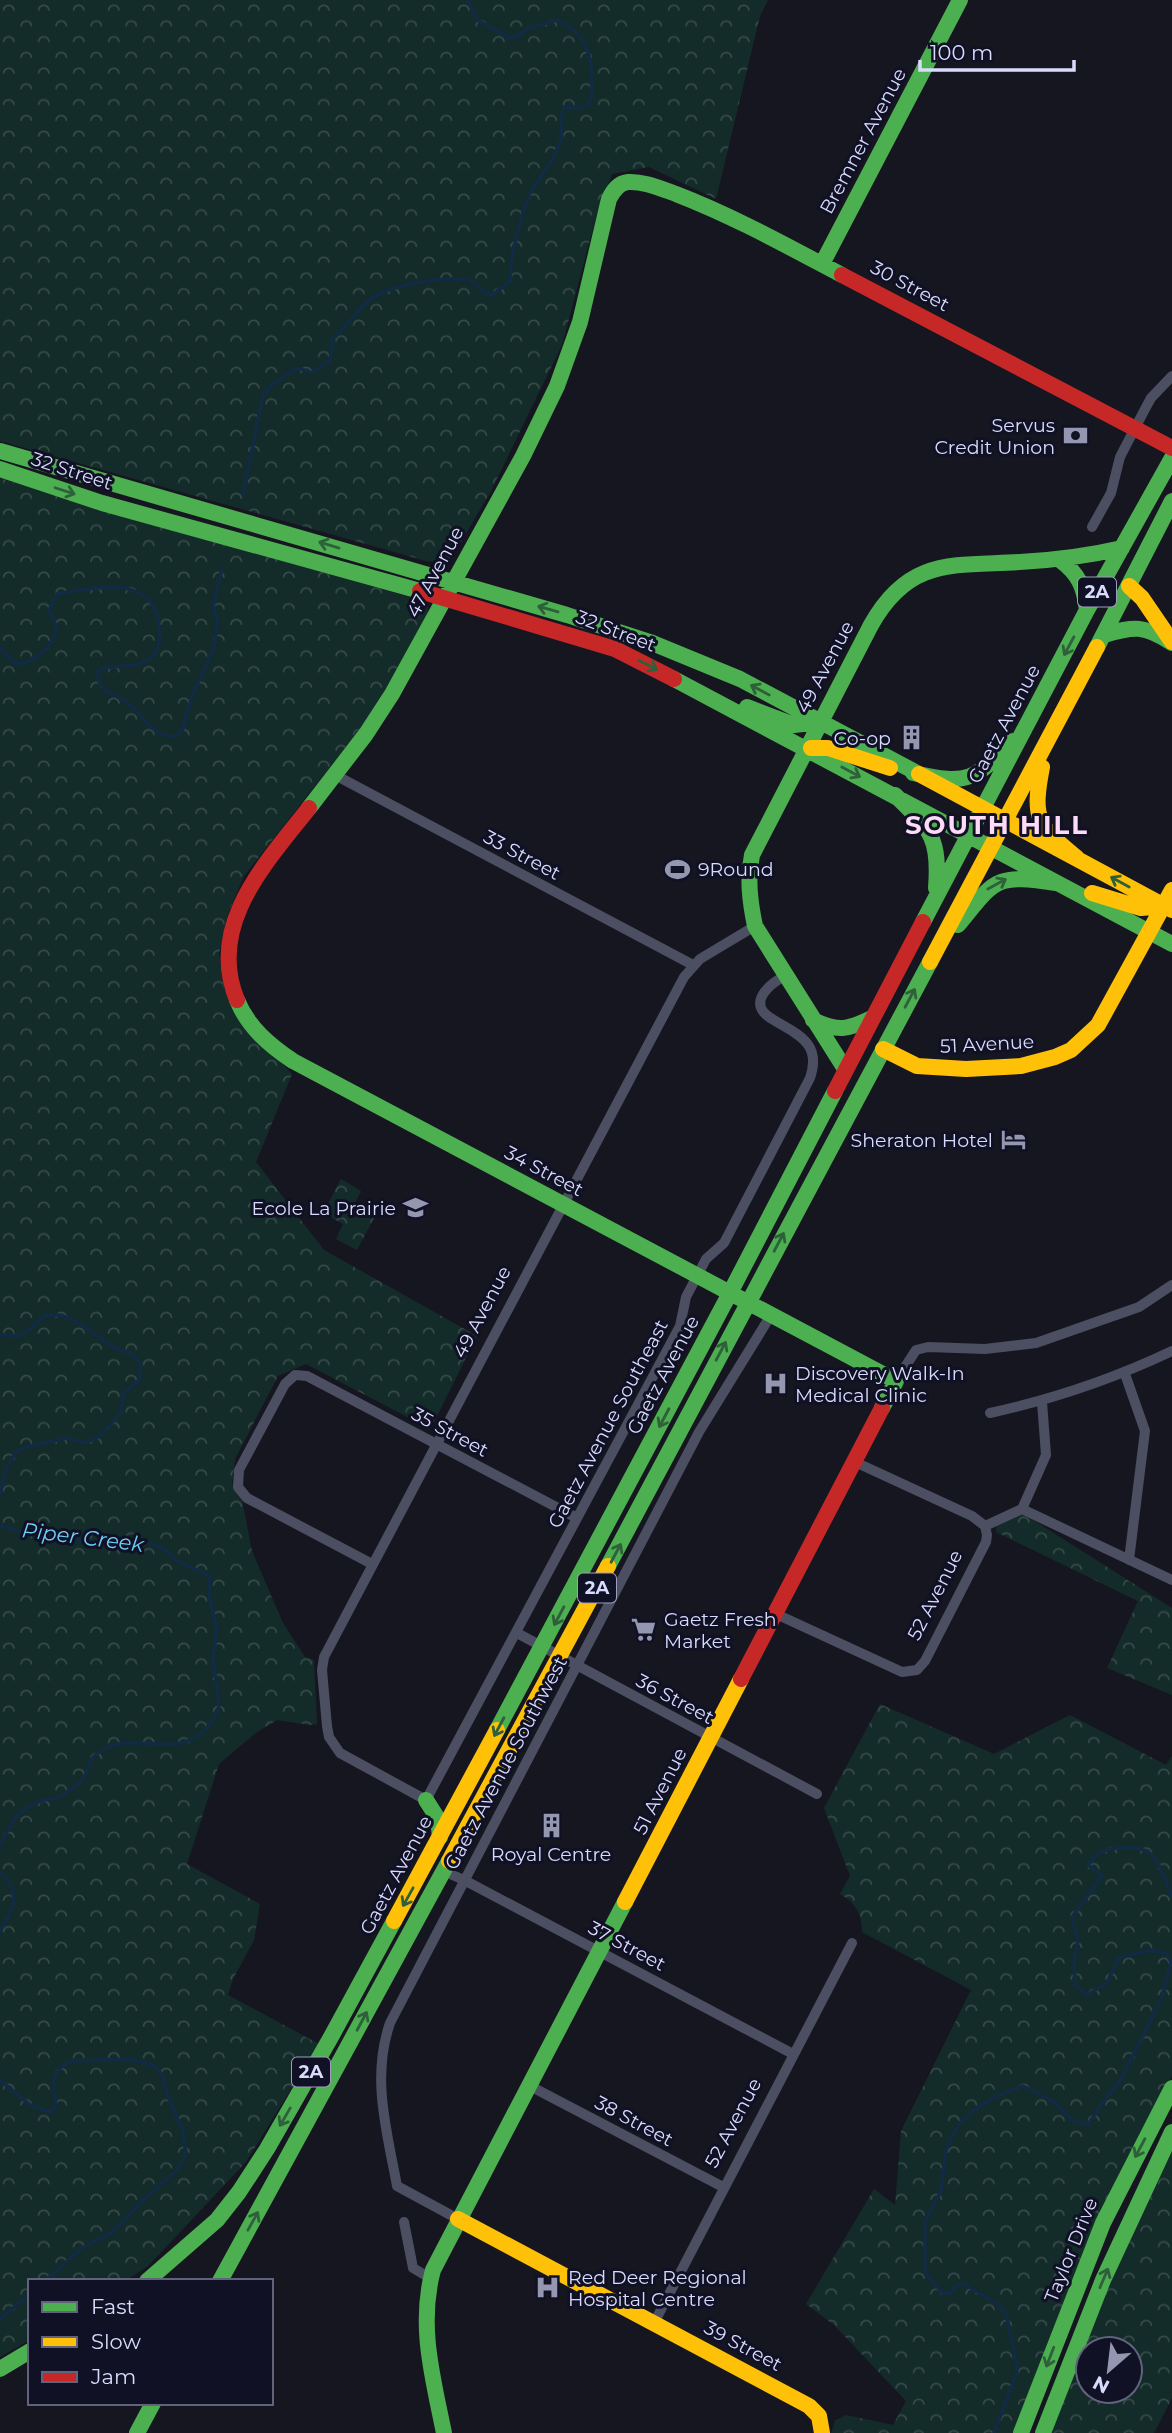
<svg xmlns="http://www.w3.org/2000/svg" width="1172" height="2433" font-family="Montserrat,sans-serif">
<defs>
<pattern id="park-crowns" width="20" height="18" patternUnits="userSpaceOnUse" patternTransform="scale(1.75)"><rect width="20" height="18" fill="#142c29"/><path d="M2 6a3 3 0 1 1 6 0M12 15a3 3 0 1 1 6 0" fill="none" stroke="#364a49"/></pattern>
</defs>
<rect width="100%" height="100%" fill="#161621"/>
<path fill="url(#park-crowns)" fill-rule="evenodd" d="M0 0H768L760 16 716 199 649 167 612 174 596 217 562 345 491 491 454 554 446 563 426 561 0 441Z
M0 478 97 509 421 600 428 606 427 617 370 716 244 876 228 914 219 954 223 984 232 1010 292 1074 256 1162 324 1250 477 1336 434 1422 419 1423 306 1364 278 1376 235 1459 232 1484 242 1500 252 1551 283 1623 305 1657 314 1660 317 1724 310 1725 277 1720 257 1732 219 1764 187 1864 260 1904 254 1940 233 1979 228 1995 319 2044 246 2162 148 2266 125 2281H30V2340L0 2357Z
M341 1179 361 1191 353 1207 374 1218 357 1250 336 1239 343 1224 323 1213Z
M1022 1513 1172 1608V1695L1107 1668 1138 1601 996 1532V1527Z
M880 1704 994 1754 1070 1715 1166 1765 1172 1756V2076L1110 2196 1013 2433H831L835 2421 846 2415 893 2425 906 2401 834 2325 806 2304 874 2189 895 2205 901 2131 971 1990 862 1932C862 1914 856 1903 840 1894L850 1876 824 1808Z
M1172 2151V2398L1154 2433H1051L1101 2303ZM1088 2349H1130V2391H1088Z"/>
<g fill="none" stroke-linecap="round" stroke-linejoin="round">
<path stroke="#112b44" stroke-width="3.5" d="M243 494 263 395 271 386 295 369 299 368 311 373 330 361 332 340C344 329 353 315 365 304 386 283 440 278 469 279L485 293 492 295 510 281 512 255 522 215 530 193 553 159 562 137 561 117 565 107 582 108 587 106 592 96C592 60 592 37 557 20L529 28 518 36 511 38 477 20 468 0
M0 647C4 652 9 661 15 663 30 667 54 645 56 630 57 623 51 616 49 610L57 594C94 588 155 572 159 627 160 636 160 651 152 657 139 669 116 664 100 669L97 677C105 696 111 692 125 701 144 713 146 733 173 737L182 731 193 693 213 651 218 620 213 607 222 568
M0 1334C25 1341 27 1330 44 1316 69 1309 93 1334 112 1346 124 1354 137 1351 141 1367L139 1380 123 1394 121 1413 97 1438 85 1443 67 1438 26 1447 15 1453 6 1470 0 1494
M0 1526 30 1534 86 1542H146L162 1548 177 1561 210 1576 209 1595 217 1629 213 1658 219 1706C218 1713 214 1719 209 1725 181 1762 138 1731 104 1749 81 1762 93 1771 80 1782 74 1787 66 1794 59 1797 54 1800 48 1799 43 1800 34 1803 23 1810 16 1817 9 1825 6 1836 0 1845
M0 1873C23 1893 13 1909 0 1931
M0 2080 30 2105 51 2112 56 2106 53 2080 60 2068 71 2061 132 2059 153 2065 163 2076 167 2094 183 2131 186 2154 177 2170 141 2202 113 2232 82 2248 45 2281
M0 2319 30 2294
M994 2433 1017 2372V2365L1006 2313 996 2303 964 2284H958L950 2293 944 2294 928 2277 925 2270V2222L941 2191 946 2150 959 2124 974 2110 997 2096 1023 2086 1054 2102 1071 2119 1088 2125 1104 2100 1119 2083 1162 1998 1171 1962 1166 1953 1151 1950 1118 1958 1107 1983 1087 1995 1075 1985 1074 1962 1078 1941 1072 1917 1102 1876 1088 1865C1091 1862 1092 1859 1095 1856 1106 1846 1143 1844 1153 1856 1162 1866 1166 1884 1172 1896"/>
<path stroke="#4c4e61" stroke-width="10" d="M1092 527 1111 493 1120 457 1145 409 1151 398 1172 376
M335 775 693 965
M755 926 700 959 684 977 324 1657 322 1670 327 1726 329 1737 340 1753 426 1800 680 1326 686 1297 706 1259 724 1243 810 1078C823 1040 793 1033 769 1017 747 1002 771 983 785 976
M1125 1374 1145 1431 1129 1560
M896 1381 916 1350 928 1347 985 1349 1036 1343 1139 1307 1172 1285
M990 1413C1054 1399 1113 1379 1172 1351
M855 1462 972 1516 985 1526
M1022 1509 1172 1580
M985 1526 1022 1509 1046 1455 1042 1402
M372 1564 247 1498 238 1487 239 1470 285 1384 295 1375 307 1376 577 1518
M776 1614 902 1672 917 1670 925 1661 986 1542 987 1535 985 1526
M517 1633 817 1794
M443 1871 464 1880 793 2054
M530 2086 723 2187
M458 2219 397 2186C387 2131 371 2078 390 2023L699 1432 771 1315
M404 2222 413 2268 430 2278
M654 2323 852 1943"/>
<path stroke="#4caf50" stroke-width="16" d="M822 264 960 0
M0 451 567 615 650 642 740 679 919 774
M0 469 102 503 420 591
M1060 560C1079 574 1084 587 1087 610
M1104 635C1135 626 1144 625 1172 643
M1097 647 1172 501
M674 679 1172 944
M747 707 794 725 820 722
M913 773C969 785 973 781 1013 741
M895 795C930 830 940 836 936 888
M309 808 366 734 392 694 523 456 557 386 580 322 609 199C613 191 618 183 628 182 644 181 661 189 676 194 733 216 787 246 842 275
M923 922 1087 610 1172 458
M958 925C996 879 994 874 1056 883
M237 1000C248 1027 269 1045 293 1061L896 1381 882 1408
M813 1020C838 1032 847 1030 872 1018
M845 1069 755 926C750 902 747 879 752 855L871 625C909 557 953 566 1020 562 1055 560 1088 556 1122 548
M608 1566 930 962
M497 1730 730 1293 835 1091
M426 1800 438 1819 440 1837
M147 2281 217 2220 239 2192 267 2149 331 2037 394 1921
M220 2281 449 1861
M0 2369 30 2351
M137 2433 153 2403
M444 2433C433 2378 418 2326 433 2270L625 1902
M1021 2433 1103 2223 1172 2088
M1043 2433 1103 2280 1172 2132"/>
<path stroke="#ffc107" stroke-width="16" d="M1129 586 1142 598 1172 642
M811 748H828L890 768
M1042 767C1032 819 1037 825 1077 858
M919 774 1172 910
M1092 893 1141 908 1164 906
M930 962 1097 647
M883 1049 917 1066 966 1069 1021 1066 1055 1057 1071 1050 1098 1025 1172 890
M449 1861 608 1566
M625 1902 741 1679
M394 1921 497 1730
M458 2219 809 2406 819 2416 822 2433"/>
<path stroke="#c62828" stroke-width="16" d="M842 275 1172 448
M420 591 615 649 674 679
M237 1000C206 925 266 863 309 808
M835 1091 923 922
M741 1679 882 1408"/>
</g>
<defs><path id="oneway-shaft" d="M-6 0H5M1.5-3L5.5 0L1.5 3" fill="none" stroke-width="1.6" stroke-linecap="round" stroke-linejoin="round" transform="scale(1.75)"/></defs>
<g stroke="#2e603b">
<use href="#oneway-shaft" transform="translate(65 491) rotate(18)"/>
<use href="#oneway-shaft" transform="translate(329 545) rotate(-163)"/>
<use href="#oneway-shaft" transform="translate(548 609) rotate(-164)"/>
<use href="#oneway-shaft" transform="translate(1069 646) rotate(118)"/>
<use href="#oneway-shaft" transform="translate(648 665) rotate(27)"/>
<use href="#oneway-shaft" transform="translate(760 690) rotate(-152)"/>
<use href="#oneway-shaft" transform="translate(851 772) rotate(28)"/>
<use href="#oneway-shaft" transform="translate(1120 882) rotate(-151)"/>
<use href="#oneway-shaft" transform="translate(997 884) rotate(-29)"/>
<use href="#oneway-shaft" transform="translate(910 998) rotate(-62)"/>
<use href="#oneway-shaft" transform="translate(779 1242) rotate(-62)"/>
<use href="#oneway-shaft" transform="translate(721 1351) rotate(-62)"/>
<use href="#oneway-shaft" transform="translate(664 1418) rotate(118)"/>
<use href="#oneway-shaft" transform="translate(616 1553) rotate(-62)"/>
<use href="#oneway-shaft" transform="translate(559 1616) rotate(118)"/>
<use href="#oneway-shaft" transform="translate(499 1727) rotate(118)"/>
<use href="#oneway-shaft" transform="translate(408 1897) rotate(119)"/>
<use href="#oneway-shaft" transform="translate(362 2021) rotate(-62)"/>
<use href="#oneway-shaft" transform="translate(285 2117) rotate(120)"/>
<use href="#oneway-shaft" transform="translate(1140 2148) rotate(118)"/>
<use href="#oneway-shaft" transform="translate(253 2221) rotate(-61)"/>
<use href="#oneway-shaft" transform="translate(1104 2278) rotate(-67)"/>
<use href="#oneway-shaft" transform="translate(1050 2357) rotate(111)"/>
</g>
<defs>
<symbol id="bank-bare" viewBox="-9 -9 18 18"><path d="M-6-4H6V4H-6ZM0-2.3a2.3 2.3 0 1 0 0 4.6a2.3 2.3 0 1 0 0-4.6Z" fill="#9596b0" stroke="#111126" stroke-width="2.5" paint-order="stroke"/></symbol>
<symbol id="building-bare" viewBox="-9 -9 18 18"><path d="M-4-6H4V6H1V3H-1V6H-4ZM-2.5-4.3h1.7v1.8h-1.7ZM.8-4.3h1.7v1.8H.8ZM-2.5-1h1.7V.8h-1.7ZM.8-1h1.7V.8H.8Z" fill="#9596b0" stroke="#111126" stroke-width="2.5" paint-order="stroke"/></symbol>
<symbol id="stadium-bare" viewBox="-9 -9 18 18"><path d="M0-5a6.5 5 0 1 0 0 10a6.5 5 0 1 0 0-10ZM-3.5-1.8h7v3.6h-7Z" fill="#9596b0" stroke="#111126" stroke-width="2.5" paint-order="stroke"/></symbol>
<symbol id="hotel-bare" viewBox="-9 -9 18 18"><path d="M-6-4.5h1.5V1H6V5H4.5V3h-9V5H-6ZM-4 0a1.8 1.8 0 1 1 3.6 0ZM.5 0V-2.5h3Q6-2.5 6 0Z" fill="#9596b0" stroke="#111126" stroke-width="2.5" paint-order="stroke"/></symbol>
<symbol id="school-bare" viewBox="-9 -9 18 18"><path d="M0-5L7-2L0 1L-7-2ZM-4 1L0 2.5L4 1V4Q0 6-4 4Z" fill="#9596b0" stroke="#111126" stroke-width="2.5" paint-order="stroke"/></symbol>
<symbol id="hospital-bare" viewBox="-9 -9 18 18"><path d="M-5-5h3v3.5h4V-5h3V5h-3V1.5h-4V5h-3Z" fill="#9596b0" stroke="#111126" stroke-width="2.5" paint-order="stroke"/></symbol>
<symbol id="supermarket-bare" viewBox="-9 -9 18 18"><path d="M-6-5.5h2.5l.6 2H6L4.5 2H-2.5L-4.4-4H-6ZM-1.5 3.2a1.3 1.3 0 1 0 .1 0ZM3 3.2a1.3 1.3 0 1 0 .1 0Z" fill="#9596b0" stroke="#111126" stroke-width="2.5" paint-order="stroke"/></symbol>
</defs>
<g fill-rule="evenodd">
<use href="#bank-bare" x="1058" y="418" width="35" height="35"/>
<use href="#building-bare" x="894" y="720" width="35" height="35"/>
<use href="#stadium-bare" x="660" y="852" width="35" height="35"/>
<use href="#hotel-bare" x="996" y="1122" width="35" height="35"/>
<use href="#school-bare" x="398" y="1190" width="35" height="35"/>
<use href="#hospital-bare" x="758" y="1366" width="35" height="35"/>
<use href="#supermarket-bare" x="626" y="1612" width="35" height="35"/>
<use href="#building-bare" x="534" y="1808" width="35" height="35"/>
<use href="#hospital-bare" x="530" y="2270" width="35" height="35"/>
</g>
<g text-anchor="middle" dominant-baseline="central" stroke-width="6" stroke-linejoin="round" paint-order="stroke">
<g fill="#111126" stroke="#9d9ebc" stroke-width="2">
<rect x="1078" y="577.5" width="38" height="29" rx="5"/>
<rect x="578" y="1573.5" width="38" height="29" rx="5"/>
<rect x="292" y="2057.5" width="38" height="29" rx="5"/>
</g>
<g font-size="18" font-weight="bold" fill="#d9dbfd">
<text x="1097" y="592">2A</text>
<text x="597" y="1588">2A</text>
<text x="311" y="2072">2A</text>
</g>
<g font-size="19" fill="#d9dbfd" stroke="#111126">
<text transform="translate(863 141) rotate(-62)">Bremner Avenue</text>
<text transform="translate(910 286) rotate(28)">30 Street</text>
<text transform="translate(72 471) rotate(18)">32 Street</text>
<text transform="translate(435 572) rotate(-62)">47 Avenue</text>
<text transform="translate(616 631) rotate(21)">32 Street</text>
<text transform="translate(825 667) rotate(-62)">49 Avenue</text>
<text transform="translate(1004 724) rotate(-62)">Gaetz Avenue</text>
<text transform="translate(522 855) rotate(28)">33 Street</text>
<text transform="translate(987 1044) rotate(-3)">51 Avenue</text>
<text transform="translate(544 1171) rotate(28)">34 Street</text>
<text transform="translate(482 1312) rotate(-62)">49 Avenue</text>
<text transform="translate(663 1375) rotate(-62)">Gaetz Avenue</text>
<text transform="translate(608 1424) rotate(-62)">Gaetz Avenue Southeast</text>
<text transform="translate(450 1432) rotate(28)">35 Street</text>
<text transform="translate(935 1595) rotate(-63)">52 Avenue</text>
<text transform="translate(675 1699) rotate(28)">36 Street</text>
<text transform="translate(506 1763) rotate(-62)">Gaetz Avenue Southwest</text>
<text transform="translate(660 1791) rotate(-63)">51 Avenue</text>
<text transform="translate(396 1875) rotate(-62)">Gaetz Avenue</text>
<text transform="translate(627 1946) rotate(28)">37 Street</text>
<text transform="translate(634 2121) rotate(28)">38 Street</text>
<text transform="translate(733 2123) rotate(-62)">52 Avenue</text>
<text transform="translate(1071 2250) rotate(-68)">Taylor Drive</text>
<text transform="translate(743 2346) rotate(28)">39 Street</text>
</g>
<g font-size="19" fill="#d9dbfd" stroke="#111126" text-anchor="end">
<text x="1055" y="425">Servus<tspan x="1055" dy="22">Credit Union</tspan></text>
<text x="891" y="738">Co-op</text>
<text x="698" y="869" text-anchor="start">9Round</text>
<text x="993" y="1140">Sheraton Hotel</text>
<text x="396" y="1208">Ecole La Prairie</text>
<text x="795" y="1373" text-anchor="start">Discovery Walk-In<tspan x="795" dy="22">Medical Clinic</tspan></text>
<text x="664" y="1619" text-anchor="start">Gaetz Fresh<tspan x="664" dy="22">Market</tspan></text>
<text x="551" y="1854" text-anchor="middle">Royal Centre</text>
<text x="568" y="2277" text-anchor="start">Red Deer Regional<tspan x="568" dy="22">Hospital Centre</tspan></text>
</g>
<g font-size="21" font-style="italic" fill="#6dcef7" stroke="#111126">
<text transform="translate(83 1537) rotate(7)">Piper Creek</text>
</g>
<g font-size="26" font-weight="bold" letter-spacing="2" fill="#fddaf6" stroke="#111126">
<text x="997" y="825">SOUTH HILL</text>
</g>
</g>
<rect x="28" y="2279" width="245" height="126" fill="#111126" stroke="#61627c" stroke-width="2"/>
<rect x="42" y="2302" width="35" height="10" fill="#4caf50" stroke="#61627c" stroke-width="2"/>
<text x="91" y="2314" font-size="21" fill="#d9dbfd">Fast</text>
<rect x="42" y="2337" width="35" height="10" fill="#ffc107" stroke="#61627c" stroke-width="2"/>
<text x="91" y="2349" font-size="21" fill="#d9dbfd">Slow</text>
<rect x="42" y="2372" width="35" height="10" fill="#c62828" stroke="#61627c" stroke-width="2"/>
<text x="91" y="2384" font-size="21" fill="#d9dbfd">Jam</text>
<g transform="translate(1109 2370) rotate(208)"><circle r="33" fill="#111126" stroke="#61627c" stroke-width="2"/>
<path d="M0-5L12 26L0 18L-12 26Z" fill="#9596b0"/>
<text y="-10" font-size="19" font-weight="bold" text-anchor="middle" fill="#d9dbfd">N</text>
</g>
<path d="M920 60v10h154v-10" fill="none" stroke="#d9dbfd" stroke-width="3.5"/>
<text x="930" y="60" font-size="21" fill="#d9dbfd" stroke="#111126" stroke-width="5" paint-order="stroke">100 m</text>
</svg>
